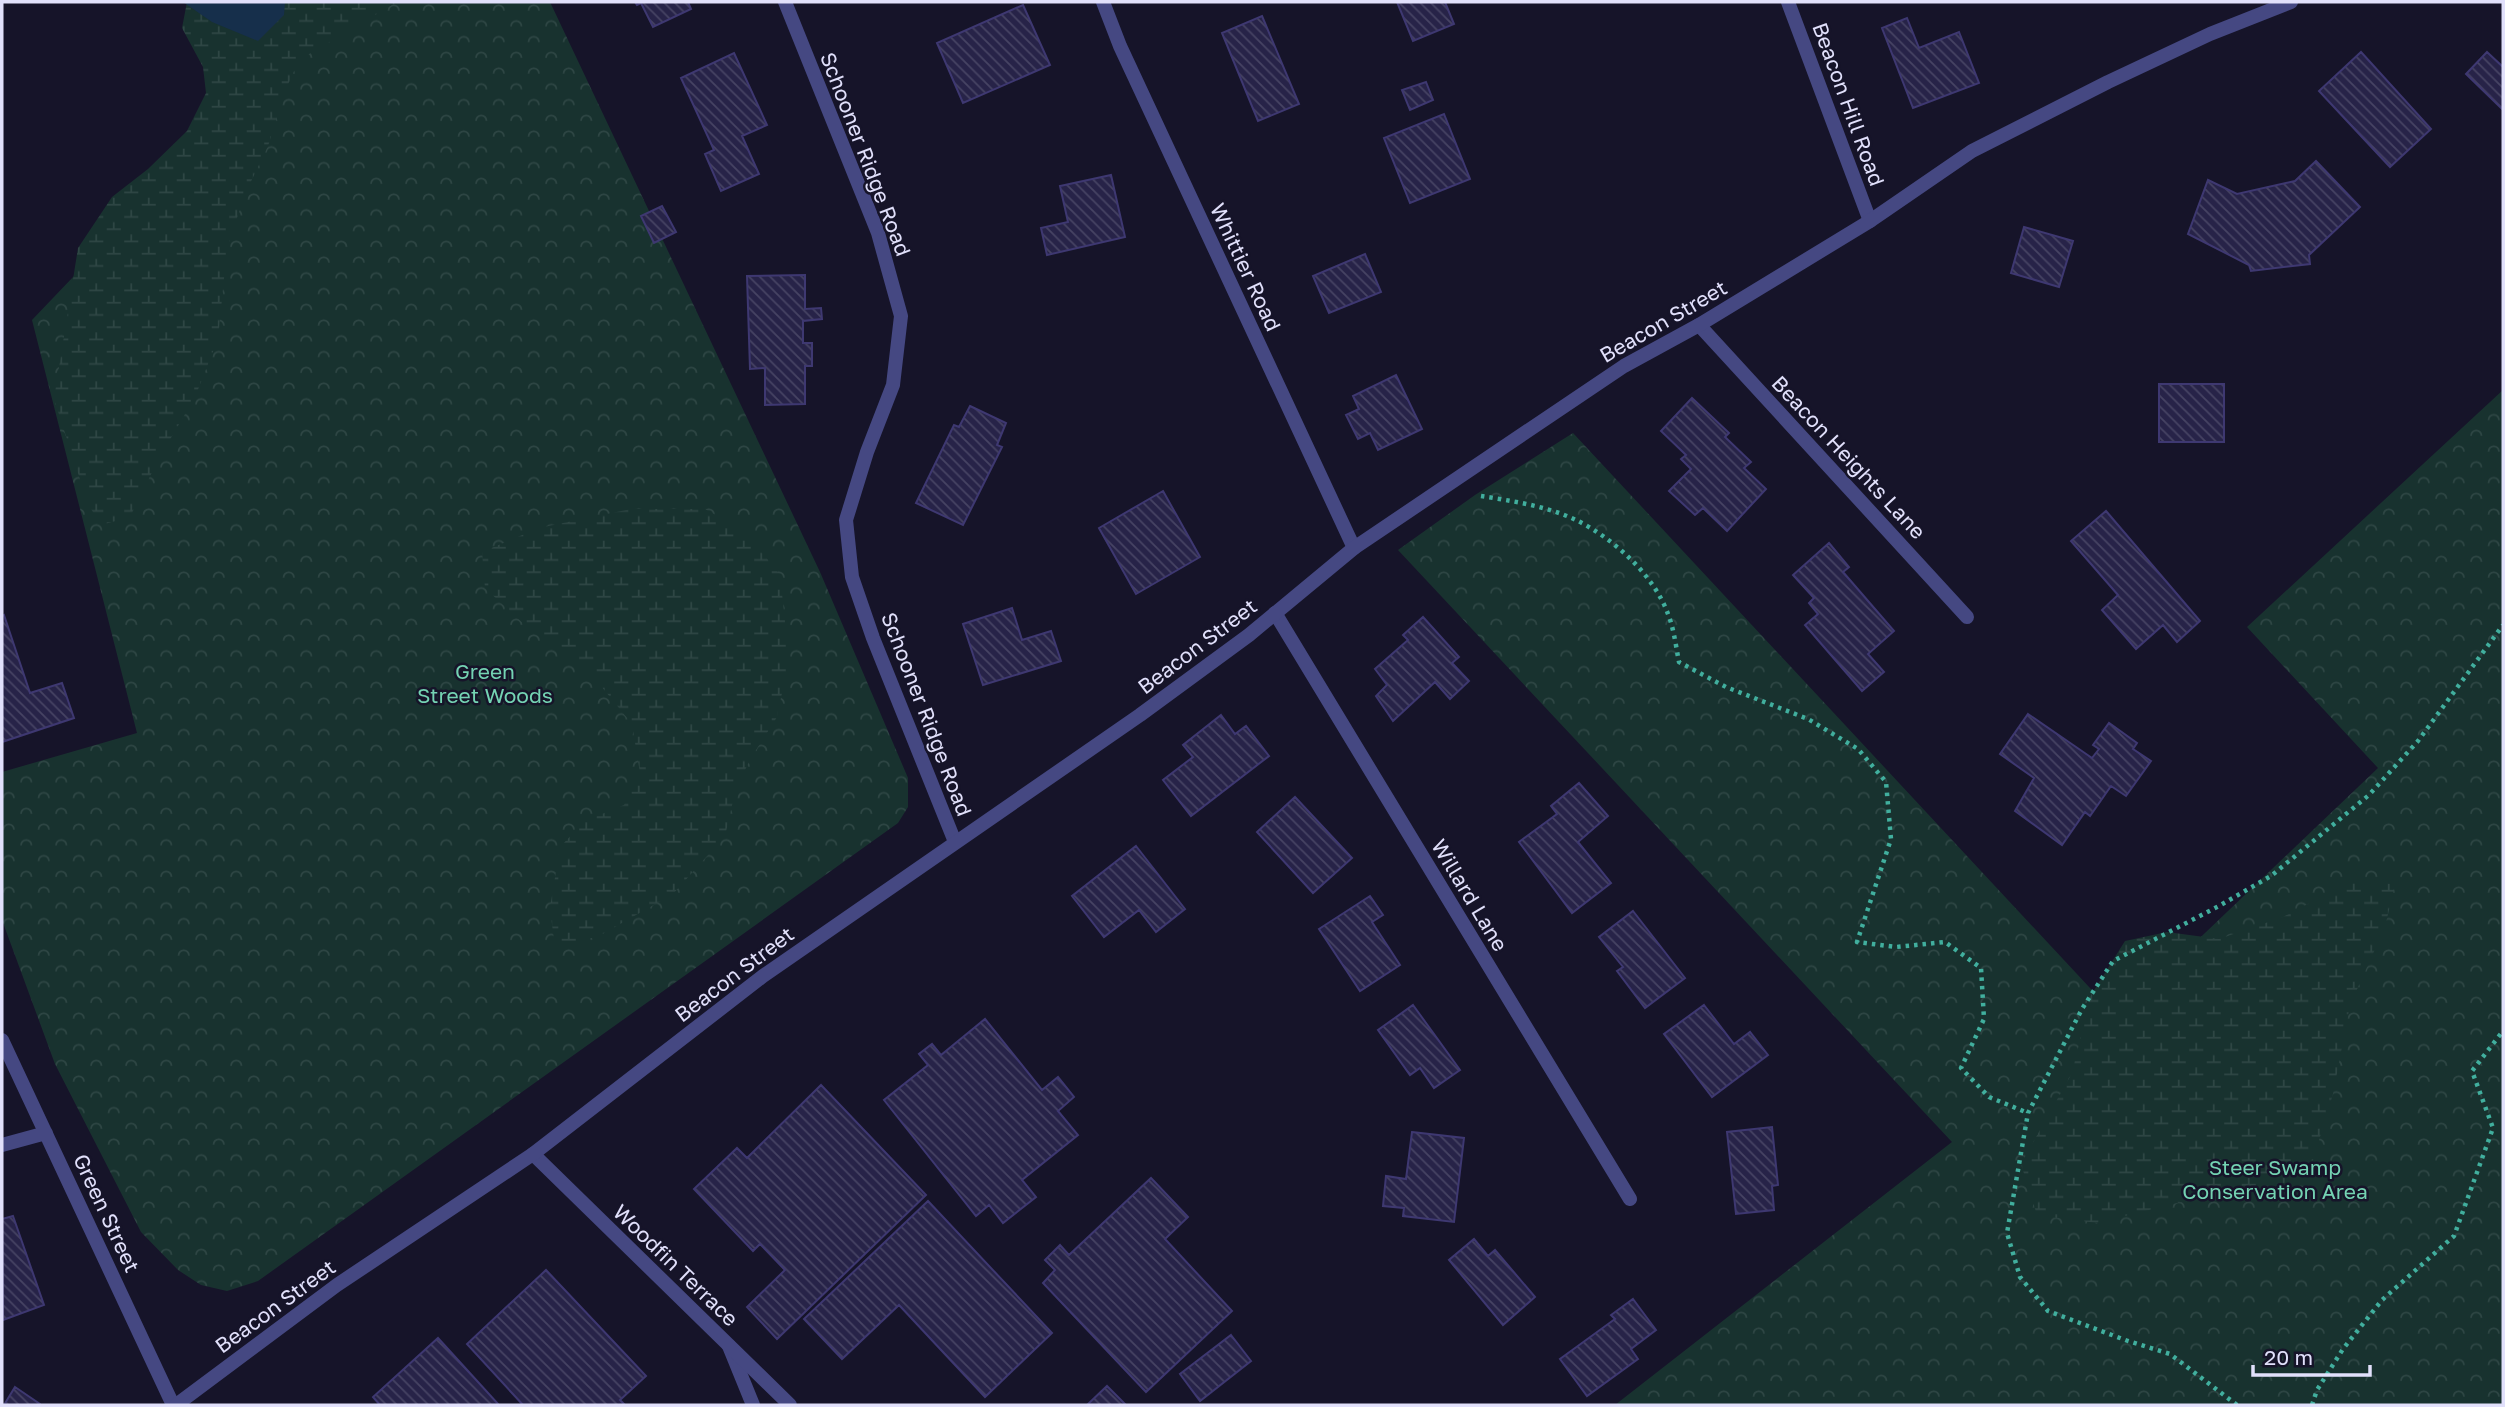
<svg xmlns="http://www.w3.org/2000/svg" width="2505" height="1407" font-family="'Golos Text',sans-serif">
<defs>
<pattern id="forest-crowns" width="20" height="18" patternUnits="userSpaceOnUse" patternTransform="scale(1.75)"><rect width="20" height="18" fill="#18322f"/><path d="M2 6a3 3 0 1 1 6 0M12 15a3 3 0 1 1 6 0" fill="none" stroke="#2e4644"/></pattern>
<pattern id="wetland-marsh" width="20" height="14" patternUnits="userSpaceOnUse" patternTransform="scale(1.75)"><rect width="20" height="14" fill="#18322f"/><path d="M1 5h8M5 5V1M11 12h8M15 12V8" fill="none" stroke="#2e4644"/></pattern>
<pattern id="building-back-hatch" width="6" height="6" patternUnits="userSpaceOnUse" patternTransform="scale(1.75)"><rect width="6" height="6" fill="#272348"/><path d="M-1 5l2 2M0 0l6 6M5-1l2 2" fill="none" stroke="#464363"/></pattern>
</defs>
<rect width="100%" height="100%" fill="#161429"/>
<path fill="url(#forest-crowns)" d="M338 2H550L820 572 908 778V807L898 823 258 1281 227 1291 201 1285 178 1270 141 1232 55 1064 2 920V772L137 733 32 320 328 10Z
M2503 390V1405H1615L1952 1142 1398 550 1475 495 1573 433 2117 1017 2378 768 2247 627Z"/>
<path fill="url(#wetland-marsh)" d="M187 2H397L299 60 286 89 268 146 245 194 227 248 218 339 195 397 158 460 130 517 101 525 88 504 54 399 78 248 112 197 148 169 187 131 206 93 203 67 182 28Z
M631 509H705L746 532 780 575 789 659 777 717 751 758 736 788 725 836 673 894 599 936 555 948 550 908 560 847 585 821 624 805 640 773 632 724 597 681 525 625 485 588 482 552 539 528Z
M2351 881 2395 884 2385 927 2350 1005 2333 1094 2313 1160 2290 1182 2217 1193 2097 1223 2037 1215 2021 1164 2072 1073 2091 995 2125 941 2167 932 2219 939 2283 917Z"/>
<path fill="#162f4b" d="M183 2H285L284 15 258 41 212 22Z"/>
<path fill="url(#building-back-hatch)" stroke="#3e3871" stroke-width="2" d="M635 2H688L691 9 653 27 641 3 637 5Z
M1397 2H1445L1454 24 1413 41Z
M1023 5 1050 65 963 103 937 43Z
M1262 16 1299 104 1258 121 1222 33Z
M1907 18 1919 48 1959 32 1979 83 1913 108 1882 28Z
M2361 52 2431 129 2390 167 2319 91Z
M2487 52 2503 67V110L2466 74Z
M734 53 767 125 742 136 759 174 721 191 705 154 714 150 681 78Z
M1426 82 1433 100 1410 110 1402 90Z
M1444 114 1470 179 1410 203 1384 138Z
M2316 161 2360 207 2309 255 2310 264 2251 271 2249 265 2188 234 2208 180 2237 194 2295 181Z
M1111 175 1125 237 1047 255 1041 228 1068 222 1060 186Z
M662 206 676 232 654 243 641 216Z
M2024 227 2073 241 2059 287 2011 273Z
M1365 254 1381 292 1329 313 1313 276Z
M805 275V309L821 308 822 319 803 321V343H812V366H805V404L765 405V368L750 369 747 276Z
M1396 375 1422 429 1378 450 1370 433 1358 439 1346 415 1359 409 1353 396Z
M2159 384H2224V442H2159Z
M1692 398 1729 433 1725 437 1751 462 1744 468 1766 489 1727 531 1703 508 1695 515 1669 491 1691 469 1681 459 1686 455 1661 431Z
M970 406 1006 423 997 445 1002 447 963 525 916 503 954 425 959 427Z
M1163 491 1200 557 1136 594 1099 528Z
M2106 511 2200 621 2177 642 2163 625 2136 649 2102 610 2118 595 2071 541Z
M1829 543 1849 567 1843 572 1894 631 1868 654 1884 672 1862 691 1805 625 1818 614 1809 603 1814 598 1793 575Z
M1012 608 1022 640 1051 631 1061 661 983 685 963 624Z
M4 615 30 693 62 683 74 718 2 742V616Z
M1423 617 1459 657 1452 663 1469 681 1450 699 1435 682 1393 721 1376 696 1387 685 1375 669 1408 640 1403 635Z
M2028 714 2092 758 2099 749 2093 745 2109 723 2137 743 2133 749 2151 761 2126 796 2111 786 2090 816 2085 812 2062 845 2015 811 2034 778 2000 754Z
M1221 715 1235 734 1246 726 1269 756 1191 816 1163 780 1193 757 1183 745Z
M1579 783 1608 816 1578 842 1611 883 1572 913 1519 842 1557 814 1551 806Z
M1295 797 1352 858 1313 893 1257 832Z
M1136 846 1185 909 1156 932 1139 910 1104 937 1072 896Z
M1370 896 1383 915 1372 922 1400 965 1360 991 1319 929Z
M1633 911 1685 978 1645 1008 1617 971 1623 967 1599 937Z
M1413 1005 1460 1070 1434 1088 1420 1068 1410 1075 1378 1030Z
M1704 1005 1734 1044 1750 1032 1768 1055 1712 1097 1664 1034Z
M985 1019 1042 1090 1058 1077 1074 1097 1058 1111 1078 1135 1022 1180 1036 1197 1003 1223 989 1205 976 1216 884 1100 928 1065 919 1054 932 1044 941 1055Z
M821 1085 926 1195 777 1339 747 1307 785 1270 760 1244 753 1251 694 1189 737 1148 747 1158Z
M1772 1127 1778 1185 1772 1186 1774 1210 1736 1214 1727 1132Z
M1412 1132 1464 1138 1454 1222 1403 1216 1404 1208 1383 1206 1386 1176 1406 1179Z
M1151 1178 1188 1217 1165 1239 1232 1311 1146 1392 1043 1283 1055 1270 1045 1260 1060 1245 1069 1255Z
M928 1201 1052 1333 985 1397 899 1305 842 1359 804 1319Z
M13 1216 44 1305 3 1320 2 1219Z
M1474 1239 1488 1256 1495 1250 1535 1297 1503 1325 1449 1260Z
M546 1270 646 1376 620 1400 625 1405H523L467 1344Z
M1633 1299 1656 1330 1631 1349 1638 1359 1587 1396 1560 1359 1615 1319 1611 1315Z
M1231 1335 1251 1361 1200 1401 1180 1374Z
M438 1338 499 1405H380L373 1397Z
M1107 1386 1126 1405H1087Z
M15 1387 40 1404V1405H4Z"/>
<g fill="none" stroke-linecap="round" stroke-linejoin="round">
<path stroke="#41af9e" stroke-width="4.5" stroke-dasharray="3.5 5" stroke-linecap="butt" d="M1481 496C1512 501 1547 506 1576 520 1613 538 1654 575 1668 614 1674 629 1676 647 1679 662L1726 687 1808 719 1858 749 1886 782 1891 839 1857 942 1896 947 1945 942 1981 968 1984 1019 1961 1068 1989 1097 2028 1113
M2237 1405 2170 1354 2128 1341 2048 1311 2020 1277 2007 1233 2028 1113 2082 1009 2113 961 2219 906 2271 876 2369 795 2418 741 2503 625
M2312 1405 2317 1390 2343 1349 2382 1300 2454 1236 2493 1128 2472 1071 2503 1031"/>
<path stroke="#454882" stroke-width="14" d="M729 1346 753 1405"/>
<path stroke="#454882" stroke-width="14" d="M785 2 878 233 901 316 893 385 867 452 846 520 852 577 873 638 955 842
M1103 2 1120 46 1354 548
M1788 2 1870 221
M1699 325 1967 617
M1275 613 1630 1199
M2 1040 173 1405
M2 1145 46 1133
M533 1154 790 1405"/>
<path stroke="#454882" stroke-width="14" d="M176 1405 337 1285 533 1154 763 976 1140 715 1249 635 1354 548 1624 366 1699 325 1870 221 1972 151 2108 82 2210 34 2291 2"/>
</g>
<g text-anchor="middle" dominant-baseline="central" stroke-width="5" stroke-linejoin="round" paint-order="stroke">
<g font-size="21" fill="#e1e0fb" stroke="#161429">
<text transform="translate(1849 104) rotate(70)">Beacon Hill Road</text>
<text transform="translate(866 154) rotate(69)">Schooner Ridge Road</text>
<text transform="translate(1246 267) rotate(65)">Whittier Road</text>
<text transform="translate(1663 321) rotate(-30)">Beacon Street</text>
<text transform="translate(1849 457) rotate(47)">Beacon Heights Lane</text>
<text transform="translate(1197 646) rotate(-37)">Beacon Street</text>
<text transform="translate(927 714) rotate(69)">Schooner Ridge Road</text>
<text transform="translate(1470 895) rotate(59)">Willard Lane</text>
<text transform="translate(734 974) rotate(-37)">Beacon Street</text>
<text transform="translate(107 1213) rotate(65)">Green Street</text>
<text transform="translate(676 1265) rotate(44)">Woodfin Terrace</text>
<text transform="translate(275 1306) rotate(-36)">Beacon Street</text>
</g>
<g font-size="21" fill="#74d3b3" stroke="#161429">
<text x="485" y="671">Green<tspan x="485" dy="24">Street Woods</tspan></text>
<text x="2275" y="1167">Steer Swamp<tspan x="2275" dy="24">Conservation Area</tspan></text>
</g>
</g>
<rect width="2505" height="1407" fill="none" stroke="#e1e0fb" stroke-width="7"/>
<path d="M2253 1365v10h117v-10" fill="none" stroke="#e1e0fb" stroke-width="3.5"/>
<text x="2264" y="1365" font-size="21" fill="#e1e0fb" stroke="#161429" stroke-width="5" paint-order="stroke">20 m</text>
</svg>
